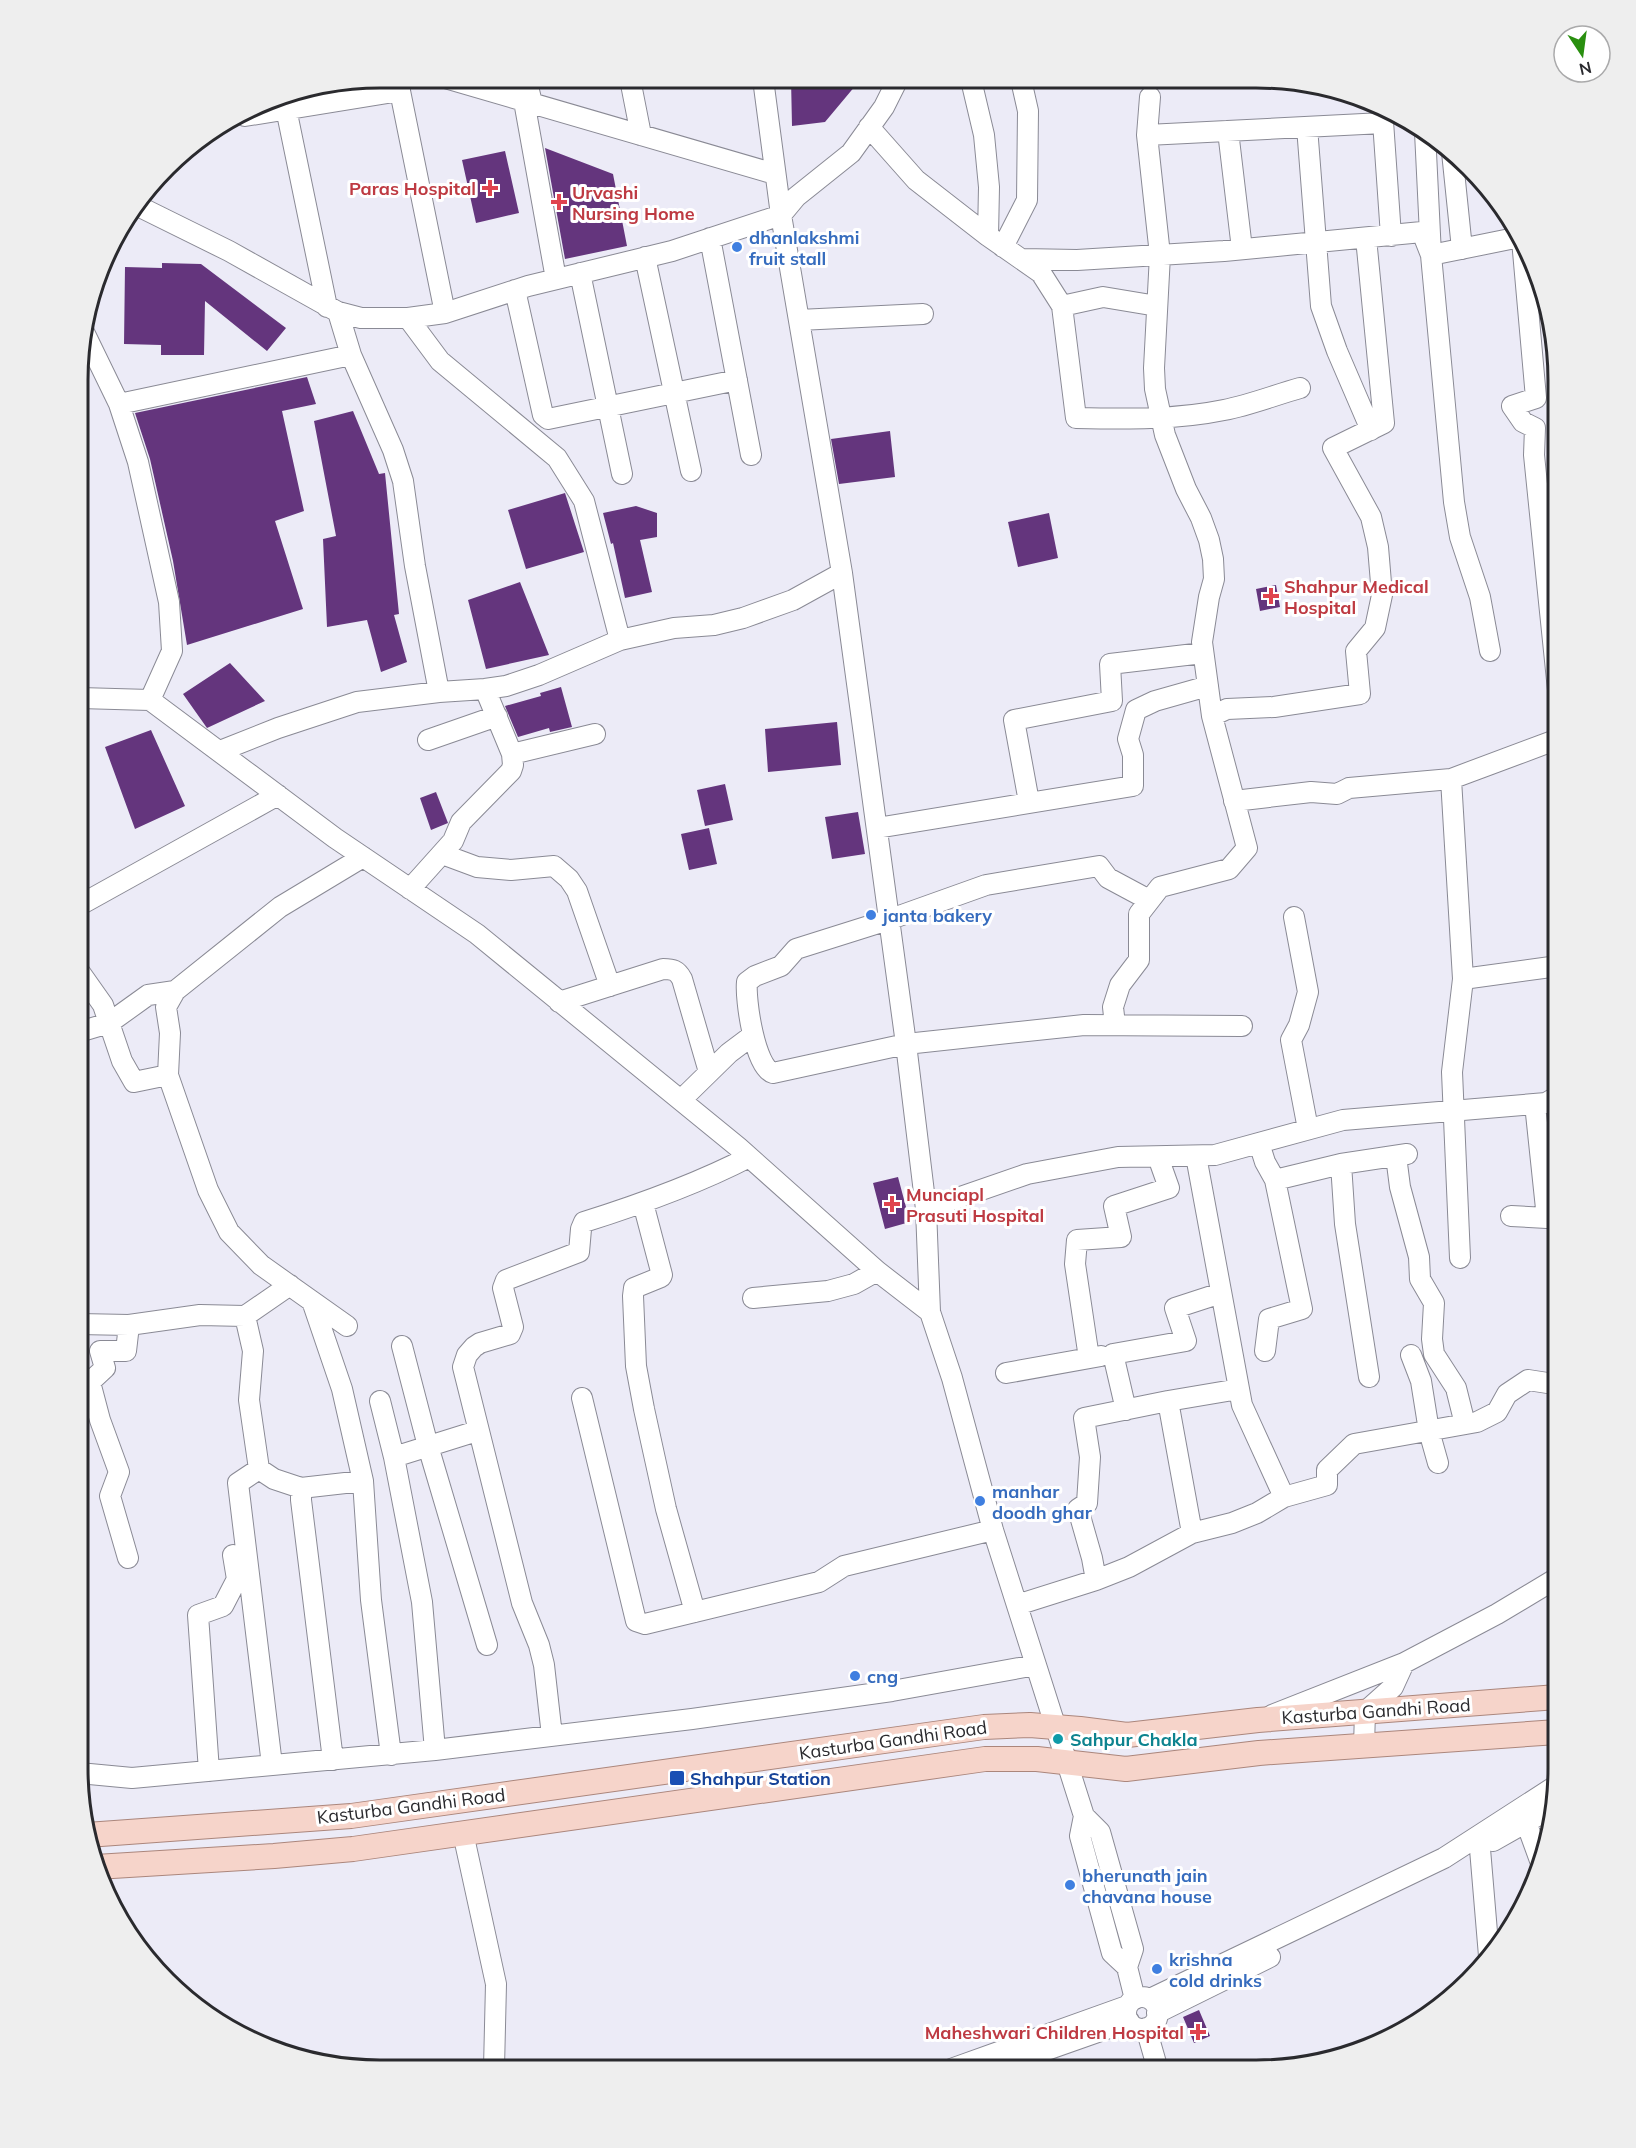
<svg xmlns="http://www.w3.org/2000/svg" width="1636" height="2148" font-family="Mulish,sans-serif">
<rect width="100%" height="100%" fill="#ecebf7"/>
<path fill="#64357d" d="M791 79H861L825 122 792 126Z
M545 148 613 174 627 246 565 259Z
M505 151 519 213 476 223 462 160Z
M162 263 201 264 286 328 267 351 205 301 204 355H161V345L124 344 125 267 162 268Z
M307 377 316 404 282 411 304 511 275 521 303 609 187 645 173 561 150 459 135 413Z
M353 411 379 474 385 473 399 614 394 615 407 662 381 672 367 620 327 627 323 539 336 536 314 421Z
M890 431 895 477 839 484 831 439Z
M565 493 584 552 526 569 508 510Z
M636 506 657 513V537L640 540 652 592 625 598 613 543 611 544 603 513Z
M1049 513 1058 558 1018 567 1008 522Z
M520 582 549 655 486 669 468 600Z
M1276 585 1280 607 1260 611 1256 589Z
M230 663 265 701 207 728 183 694Z
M561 687 572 727 550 732 549 728 518 737 505 706 541 696 540 693Z
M837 722 841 765 768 772 765 729Z
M151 730 185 806 135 829 105 747Z
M725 784 733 820 705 826 697 790Z
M436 792 448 823 431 830 420 798Z
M858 812 865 854 832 859 825 817Z
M709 828 717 864 689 870 681 834Z
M898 1177 910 1222 885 1229 873 1183Z
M1199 2010 1210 2036 1194 2043 1183 2017Z"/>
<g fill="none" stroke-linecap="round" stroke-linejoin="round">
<defs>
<path id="minor" d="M445 78 775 174
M526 78 532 103
M630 79 641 135
M763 79 781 215 842 573 906 1044 926 1209 930 1312
M971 80 984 135 989 187 988 236
M400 91 445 313
M283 94 327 307
M524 101 556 279
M1382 107 1391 236
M245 116 400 91V78
M869 127 916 180 988 236 1041 273 1062 306 1076 418C1125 419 1176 420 1224 410 1250 405 1275 395 1300 388
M1307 127 1321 306 1337 351 1371 430
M1228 131 1242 249
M1425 132 1431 255 1454 502 1460 537 1480 597 1490 651
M1147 135 1150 97
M1452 152 1462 249
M138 206 229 251 338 312 361 318H408L445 313 528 286 672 251 781 215 796 197 851 153 884 107 898 79
M710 238 751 455
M1522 240 1536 398 1512 406 1523 422 1535 428 1534 455 1558 690
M1003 247 1027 200 1028 111 1021 80
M645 257 691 471
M1022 259 1077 260 1224 251 1422 232 1431 255 1520 237
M580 273 622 474
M515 290 543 415 548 419 737 380
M1062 306 1103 297 1157 306
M338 312 351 355 393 450 403 481 415 566 439 692
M799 320 923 314
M84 332 119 404 138 462 169 602 172 651 150 700 335 838 477 934 738 1147 877 1271 930 1312 952 1378 993 1530 1084 1816 1080 1836 1112 1953 1127 1967
M119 404 351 355
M620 640 674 628 714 625 743 618 793 600 842 573
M80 698 150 700
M1212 716 1227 709 1274 707 1360 694 1356 651 1375 628 1382 595 1378 547 1371 517 1333 448 1384 423 1366 238
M428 740 497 716
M220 751 278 728 357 702 439 692 485 689 506 686 539 675 620 640 584 501 557 458 440 361 408 318
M512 754 595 734
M1451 779 1463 979 1452 1072 1460 1258
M1234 801 1311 792 1337 794 1349 788 1451 779 1558 739
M1029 802 1014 720 1112 701 1110 664 1203 653
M877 828 1133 786V755L1128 739 1136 710 1155 701 1208 686
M442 854 477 867 511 870 554 866 569 879 577 891 610 986
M410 889 453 841 461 822 511 771 513 765 512 754 485 689
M1149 900 1108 878 1099 866 986 885 888 920 796 949 781 966 755 976 747 982C745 999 755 1068 773 1073L906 1044 1084 1025 1242 1026
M80 905 278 795
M1294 917 1308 992 1299 1025 1291 1040 1308 1129
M79 971 103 1005 122 1061 134 1082 168 1075 170 1033 166 1007 175 991 280 907 363 857
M1463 979 1558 966
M559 1002 663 969C673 969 677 970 682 979L709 1072
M1115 1025 1113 1007 1120 985 1139 960V914L1160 887 1229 869 1247 848 1212 716 1202 642 1209 597 1214 579 1213 559 1209 540 1201 518 1186 489 1165 435 1155 389 1154 368 1160 255 1147 135 1383 123
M79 1032 109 1023 148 995 175 991
M168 1075 208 1190 229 1232 261 1265 347 1326
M681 1100 729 1053 753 1035
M1259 1143 1265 1162 1275 1180 1341 1164 1407 1154
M1196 1156 1242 1405 1284 1497
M1396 1156 1400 1187 1419 1257 1420 1279 1434 1303 1432 1339 1434 1354 1456 1388 1465 1424
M1341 1164 1345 1224 1369 1377
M643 1203 662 1275 661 1277 634 1288 633 1296 636 1366 644 1409 666 1509 695 1612
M926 1209 1027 1174 1118 1157 1215 1155 1343 1120 1546 1103 1558 1096
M1511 1216 1547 1218 1535 1104
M753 1298 828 1291 854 1284 877 1271
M312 1301 342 1389 363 1481 371 1600 391 1755
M245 1316 253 1351 249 1400 259 1469
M79 1324 129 1325
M402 1346 428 1446 487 1645
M1265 1351 1269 1319 1302 1309 1275 1180
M1411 1355 1421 1381 1429 1431 1438 1463
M1089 1358 1075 1264 1077 1240 1121 1237 1114 1206 1169 1188 1158 1157
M1006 1373 1101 1356
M582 1398 636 1621 645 1624 819 1582 844 1566 993 1530
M380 1401 394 1457 422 1602 435 1750
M1126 1410 1113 1354 1186 1341 1175 1308 1221 1293
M394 1457 477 1431
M1192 1533 1168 1401 1239 1389
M128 1558 110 1496 119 1472 100 1420 90 1382 105 1368 100 1351H126L129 1325 200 1315 245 1316 290 1285
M1096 1580 1092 1558 1078 1509 1087 1503 1090 1457 1084 1418 1168 1401
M1017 1605 1096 1580 1129 1567 1192 1533 1232 1523 1257 1513 1284 1497 1327 1485V1470L1354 1444 1477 1422 1497 1412 1507 1394 1528 1380 1554 1384
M1272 1715 1404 1663 1497 1614 1557 1578
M552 1736 544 1665 539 1645 522 1603 463 1367 467 1355 474 1347 480 1343 507 1335 510 1334 513 1327 503 1288 506 1280 579 1252 581 1229 584 1222C641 1204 697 1184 749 1157
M1364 1746 1365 1712 1393 1687 1404 1663
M333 1760 301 1500V1488L363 1481
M272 1765 238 1483 259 1469 274 1479 301 1488
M209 1771 198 1615 223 1606 237 1579 233 1555
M79 1773 132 1778 435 1750 692 1719 892 1691 1036 1665
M1084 1816 1100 1832 1133 1949 1127 1967 1135 1999
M1526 1822 1542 1866
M463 1833 496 1984 494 2068
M1493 1841 1553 1807
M1480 1849 1489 1956
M1126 2013a16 16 0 1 1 32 0a16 16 0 1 1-32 0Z
M1150 1999 1444 1858 1557 1785
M1157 2013 1270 1957
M1146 2028 1158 2070
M1001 2066 1129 2021
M951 2069 1127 2006"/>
<path id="major" d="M87 1835 351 1816 984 1727 1030 1725 1080 1729 1127 1735 1258 1720 1557 1697
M96 1867 274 1856 353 1849 985 1759H1037L1126 1769 1259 1753 1557 1732"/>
</defs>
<use href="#minor" stroke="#8a8a95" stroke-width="22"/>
<use href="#major" stroke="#ab867c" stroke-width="26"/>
<use href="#minor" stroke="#fff" stroke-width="20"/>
<use href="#major" stroke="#f6d4ca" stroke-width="24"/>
</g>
<g fill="#e0444e" stroke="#fff" stroke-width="2">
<path d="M487 179h6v6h6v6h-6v6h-6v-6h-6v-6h6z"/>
<path d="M556 193h6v6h6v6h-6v6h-6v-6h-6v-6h6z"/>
<path d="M1268 587h6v6h6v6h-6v6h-6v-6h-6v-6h6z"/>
<path d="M889 1195h6v6h6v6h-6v6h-6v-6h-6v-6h6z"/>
<path d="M1195 2023h6v6h6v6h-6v6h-6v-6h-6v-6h6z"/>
</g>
<g fill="#3f7fe0" stroke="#fff" stroke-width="2">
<circle cx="737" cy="247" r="6"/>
<circle cx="871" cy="915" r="6"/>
<circle cx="980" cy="1501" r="6"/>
<circle cx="855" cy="1676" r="6"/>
<circle cx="1070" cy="1885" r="6"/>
<circle cx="1157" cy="1969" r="6"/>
</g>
<circle fill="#0f9aa8" stroke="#fff" stroke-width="2" cx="1058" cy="1739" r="6"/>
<rect fill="#1a4fb4" stroke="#fff" stroke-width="2" x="669" y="1770" width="16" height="16" rx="3"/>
<g text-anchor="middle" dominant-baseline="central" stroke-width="6" stroke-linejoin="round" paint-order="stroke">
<g font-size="18" font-weight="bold" fill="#be3a42" stroke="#fff" text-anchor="start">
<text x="476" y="188" text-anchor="end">Paras Hospital</text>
<text x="572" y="192">Urvashi<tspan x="572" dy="21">Nursing Home</tspan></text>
<text x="1284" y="586">Shahpur Medical<tspan x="1284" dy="21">Hospital</tspan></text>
<text x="906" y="1194">Munciapl<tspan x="906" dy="21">Prasuti Hospital</tspan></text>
<text x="1184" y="2032" text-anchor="end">Maheshwari Children Hospital</text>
</g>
<g font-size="18" font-weight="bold" fill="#366cbe" stroke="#fff" text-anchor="start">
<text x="749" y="237">dhanlakshmi<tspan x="749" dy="21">fruit stall</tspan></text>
<text x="883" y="915">janta bakery</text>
<text x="992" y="1491">manhar<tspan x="992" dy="21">doodh ghar</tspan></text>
<text x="867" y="1676">cng</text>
<text x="1082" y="1875">bherunath jain<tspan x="1082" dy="21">chavana house</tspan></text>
<text x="1169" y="1959">krishna<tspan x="1169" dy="21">cold drinks</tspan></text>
</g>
<g font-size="18" fill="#2a2a2e" stroke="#fff">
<text transform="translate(1376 1711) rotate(-4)">Kasturba Gandhi Road</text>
<text transform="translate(893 1740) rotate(-8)">Kasturba Gandhi Road</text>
<text transform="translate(411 1806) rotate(-7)">Kasturba Gandhi Road</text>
</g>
<g font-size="18" font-weight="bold" fill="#0d838f" stroke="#fff" text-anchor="start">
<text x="1070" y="1739">Sahpur Chakla</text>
</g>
<g font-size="18" font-weight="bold" fill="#164399" stroke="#fff" text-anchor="start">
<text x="690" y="1778">Shahpur Station</text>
</g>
</g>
<path d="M0 0H1636V2148H0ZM380 88H1256A292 292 0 0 1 1548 380V1768A292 292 0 0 1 1256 2060H380A292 292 0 0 1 88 1768V380A292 292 0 0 1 380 88Z" fill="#eee" fill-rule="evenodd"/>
<path fill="none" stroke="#2a2a2e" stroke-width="3" d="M380 88H1256A292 292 0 0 1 1548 380V1768A292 292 0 0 1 1256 2060H380A292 292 0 0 1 88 1768V380A292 292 0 0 1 380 88Z"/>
<g transform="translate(1582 54) rotate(167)"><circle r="28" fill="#ffffff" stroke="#aaaaab" stroke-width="1.5"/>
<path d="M0-4.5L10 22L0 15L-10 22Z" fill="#298f0f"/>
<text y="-9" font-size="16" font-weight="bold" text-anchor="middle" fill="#2a2a2e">N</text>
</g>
</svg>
